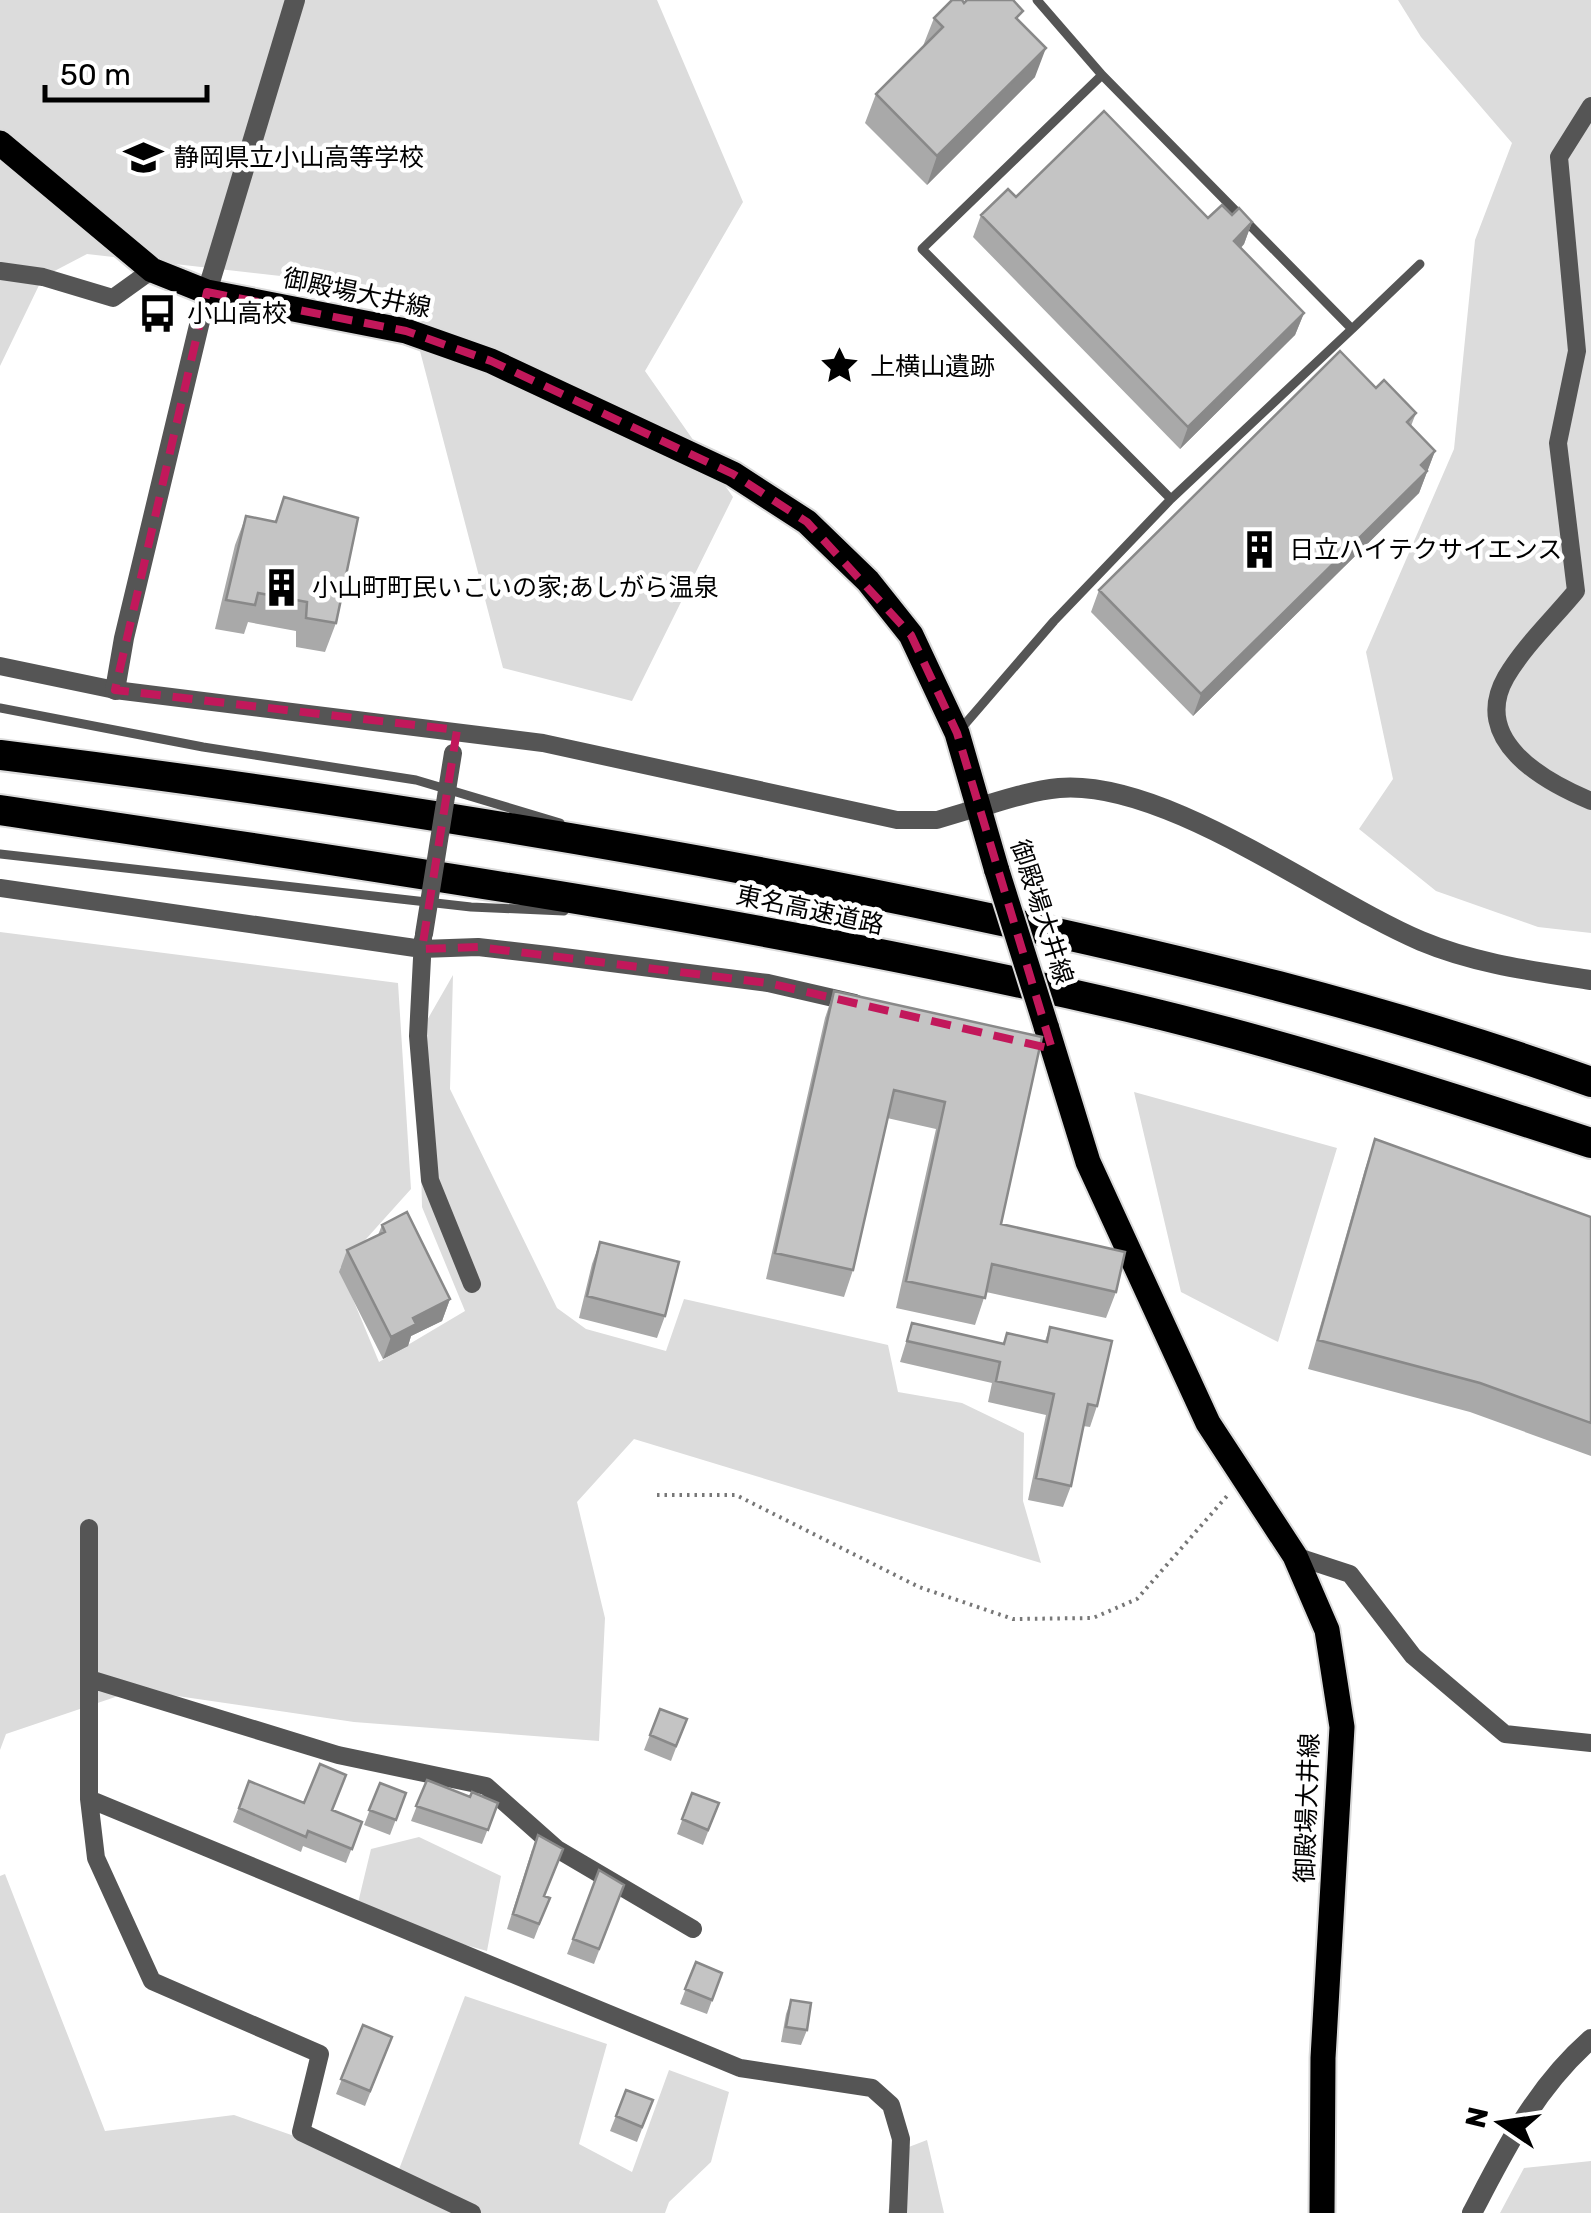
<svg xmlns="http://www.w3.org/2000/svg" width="1591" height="2213" font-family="Rubik,'Noto Sans JP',sans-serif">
<rect width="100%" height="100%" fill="#fff"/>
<path fill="#dcdcdc" d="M0 0H657L743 202 645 371 733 497 632 701 503 668 404 290 87 254 43 277 0 366Z
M1398 0H1591V933L1538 927 1436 891 1359 829 1393 779 1366 652 1454 449 1475 240 1512 143 1421 37Z
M0 932 398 983 411 1189 340 1268 379 1362 465 1311 422 1207 418 1036 453 975 450 1089 557 1308 586 1329 666 1351 684 1299 888 1345 898 1392 962 1403 1024 1433 1023 1501 1041 1563 634 1439 577 1502 605 1618 599 1741 354 1722 136 1690 6 1734 0 1750Z
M1134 1092 1337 1148 1278 1342 1181 1292Z
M419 1837 501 1876 487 1951 383 1922 357 1907 371 1849Z
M5 1874 105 2131 234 2115 398 2172 465 1996 607 2044 579 2144 632 2172 669 2070 729 2092 711 2162 669 2202 665 2213H0V1876Z
M927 2140 944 2213H888L901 2150Z
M1591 2161V2213H1500L1524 2168Z"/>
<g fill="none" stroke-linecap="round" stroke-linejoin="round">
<defs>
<path id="primary" d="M0 143 152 270 207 292 406 331 491 361 733 474 807 522 868 581 911 635 957 733 997 871
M1046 1026 1088 1162 1208 1423 1295 1556 1327 1630 1342 1727 1323 2058 1322 2213"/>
<path id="motorway" d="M0 755C322 795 642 845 960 912 1173 957 1386 1008 1591 1082
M0 810C378 867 756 920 1128 1007 1285 1044 1438 1093 1591 1143"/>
</defs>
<use href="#primary" stroke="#dbdbdb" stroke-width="29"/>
<use href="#motorway" stroke="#dbdbdb" stroke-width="34"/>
<path stroke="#777" stroke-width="4" stroke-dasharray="2.5 5" stroke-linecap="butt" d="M657 1495H736L919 1587 1013 1619 1093 1618 1137 1599 1227 1496"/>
<path stroke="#555" stroke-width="9" d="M1037 0 1102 75
M1171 499 1352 329
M0 708 203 747 416 780 560 823
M959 731 1054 621 1171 499 922 249 1102 75 1352 329 1420 264
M0 854 471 907 564 911"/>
<path stroke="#555" stroke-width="18" d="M1591 106 1559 157 1577 351 1558 443 1576 591C1554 618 1524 646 1506 677 1470 740 1543 781 1591 801
M0 271 43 277 113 298 152 270
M0 666 115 690 543 743 897 820H937L977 808
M0 888 422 949 478 947 548 955 768 983 855 1003
M423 939 418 1036 430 1180 472 1284
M89 1528V1799L740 2068 872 2088 891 2105 901 2139 898 2213
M1295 1556 1350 1574 1413 1656 1505 1734 1591 1743
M90 1679 338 1755 486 1786 557 1849 693 1929
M89 1799 96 1858 152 1981 320 2054 301 2132 472 2213"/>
<path stroke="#555" stroke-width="20" d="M115 690 124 638 207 292 295 0
M977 808C1004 800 1030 791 1059 788 1166 779 1322 899 1421 941 1476 964 1533 971 1591 980
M1472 2213C1506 2148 1535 2088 1591 2039"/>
<use href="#primary" stroke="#000" stroke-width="25"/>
<use href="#motorway" stroke="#000" stroke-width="30"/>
<defs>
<path id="primary-bridge" d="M997 871 1046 1026"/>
</defs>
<use href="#primary-bridge" stroke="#dbdbdb" stroke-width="29" stroke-linecap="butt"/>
<path stroke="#555" stroke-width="18" d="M424 934 453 753"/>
<use href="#primary-bridge" stroke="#000" stroke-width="25"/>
</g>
<path fill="#a9a9a9" d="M964 3 1020 21 1035 77 927 185 865 123 876 94 923 46 934 18Z
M981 215 1208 218 1232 215 1252 222 1244 244 1241 248 1304 313 1295 335 1180 449 973 237Z
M1376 388 1416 413 1411 426 1435 451 1419 493 1193 716 1091 612 1099 590Z
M284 497 336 623 325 652 296 647V631L248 622 244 634 215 629 235 545 246 516 275 522Z
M834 991 1042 1037 1001 1224 1116 1292 1106 1318 986 1292 975 1325 896 1308 936 1129 887 1118 853 1270 844 1297 766 1279 825 1018Z
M1375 1139 1591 1217V1456L1470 1412 1308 1369 1365 1169Z
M382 1225 450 1299 442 1321 411 1336 408 1346 383 1359 339 1272 347 1250 378 1235Z
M600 1242 665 1316 657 1338 579 1318 592 1264Z
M912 1323 1003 1343 1007 1333 1045 1341 1050 1327 1097 1406 1090 1427 1083 1426 1071 1486 1063 1507 1028 1500 1046 1415 988 1402 992 1383 900 1362Z
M660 1709 687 1719 671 1761 644 1750Z
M427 1780 470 1797 498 1803 482 1844 411 1821Z
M249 1781 304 1803 333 1810 362 1822 346 1863 303 1846 301 1852 233 1822Z
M380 1783 406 1793 390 1835 364 1825Z
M692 1793 719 1803 703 1845 677 1834Z
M532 1850 545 1896 550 1898 534 1939 507 1929Z
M599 1870 624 1885 594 1964 567 1954Z
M696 1962 722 1973 707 2014 680 2004Z
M791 2000 807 2030 801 2045 781 2042 786 2014Z
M363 2025 392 2037 365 2106 336 2094Z
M626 2090 653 2100 637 2142 610 2131Z"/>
<path fill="#898989" d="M1046 48 1035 77 927 185 937 156Z
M1252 222 1244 244 1226 263 1234 241Z
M1304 313 1295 335 1180 449 1188 427Z
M1435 451 1419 493 1193 716 1201 694Z
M450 1299 442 1321 411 1336 408 1346 383 1359 391 1337 413 1318Z"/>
<path fill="#c4c4c4" stroke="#898989" stroke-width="2.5" d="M952 0H962L964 3 967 0H1013L1023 11 1016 18 1046 48 937 156 876 94 943 27 934 18Z
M1104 111 1208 218 1222 205 1232 215 1239 208 1252 222 1234 241 1304 313 1188 427 981 215 1008 189 1016 197Z
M1340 351 1376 388 1384 380 1416 413 1407 422 1435 451 1421 465 1427 471 1201 694 1099 590Z
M284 497 358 518 336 623 306 618 307 602 258 593 255 605 226 600 246 516 276 522Z
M834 991 1042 1037 1001 1224 1125 1252 1116 1292 992 1264 985 1298 906 1281 945 1102 894 1090 853 1270 775 1253Z
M1375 1139 1591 1217V1423L1480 1383 1318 1340Z
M407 1212 450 1299 413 1318 416 1324 391 1337 347 1250 385 1232 382 1225Z
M600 1242 679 1262 665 1316 587 1296Z
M912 1323 1004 1344 1007 1333 1047 1342 1050 1327 1112 1341 1097 1406 1088 1404 1071 1486 1036 1478 1054 1394 996 1381 1000 1362 907 1341Z
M660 1709 687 1719 676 1746 650 1735Z
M320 1764 346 1775 332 1810 362 1822 352 1849 308 1831 306 1837 239 1808 249 1781 304 1803Z
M427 1780 470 1797 472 1792 498 1803 488 1830 416 1806Z
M380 1783 406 1793 396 1820 369 1810Z
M692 1793 719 1803 708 1830 682 1819Z
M538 1835 563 1849 544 1896 550 1898 539 1924 513 1914Z
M599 1870 624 1885 599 1949 573 1939Z
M696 1962 722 1973 712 2000 685 1989Z
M791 2000 811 2003 807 2030 786 2027Z
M363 2025 392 2037 370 2091 341 2079Z
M626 2090 653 2100 642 2127 616 2116Z"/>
<path fill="none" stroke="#c2185b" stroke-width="8" stroke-dasharray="20 12" stroke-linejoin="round" d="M207 292 406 331 491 361 733 474 807 522 911 635 957 733 1052 1049 768 983 478 947 422 949 457 730 115 690Z"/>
<defs>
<symbol id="school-bare" viewBox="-9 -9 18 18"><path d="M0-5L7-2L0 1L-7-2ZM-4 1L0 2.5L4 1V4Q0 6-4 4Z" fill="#000" stroke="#fff" stroke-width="2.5" paint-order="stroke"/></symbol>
<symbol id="bus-bare" viewBox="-9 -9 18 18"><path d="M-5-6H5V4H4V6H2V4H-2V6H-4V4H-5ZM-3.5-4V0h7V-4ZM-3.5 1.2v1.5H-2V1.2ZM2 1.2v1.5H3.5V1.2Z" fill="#000" stroke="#fff" stroke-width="2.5" paint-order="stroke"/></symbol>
<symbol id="sight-bare" viewBox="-9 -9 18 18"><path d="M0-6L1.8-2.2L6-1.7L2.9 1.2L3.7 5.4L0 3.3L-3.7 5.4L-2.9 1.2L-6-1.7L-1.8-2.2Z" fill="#000" stroke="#fff" stroke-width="2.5" paint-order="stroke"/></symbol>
<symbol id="building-bare" viewBox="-9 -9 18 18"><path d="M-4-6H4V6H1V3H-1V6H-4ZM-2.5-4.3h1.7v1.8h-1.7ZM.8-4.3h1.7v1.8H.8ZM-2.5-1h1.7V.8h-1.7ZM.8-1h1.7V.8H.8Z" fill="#000" stroke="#fff" stroke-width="2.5" paint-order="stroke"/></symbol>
</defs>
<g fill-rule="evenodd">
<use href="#school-bare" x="116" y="130" width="55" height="55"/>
<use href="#bus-bare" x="130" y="286" width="55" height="55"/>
<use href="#sight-bare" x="812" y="338" width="55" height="55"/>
<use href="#building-bare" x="1232" y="522" width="55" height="55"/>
<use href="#building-bare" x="254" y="560" width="55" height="55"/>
</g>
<g text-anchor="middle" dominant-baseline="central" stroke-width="9" stroke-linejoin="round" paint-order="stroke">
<g font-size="25" fill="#000" stroke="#fff" text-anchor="start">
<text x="174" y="157">静岡県立小山高等学校</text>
<text x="187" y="313">小山高校</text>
<text x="870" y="366">上横山遺跡</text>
<text x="1289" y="549">日立ハイテクサイエンス</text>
<text x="312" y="587">小山町町民いこいの家;あしがら温泉</text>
</g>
<g font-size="25" fill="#000" stroke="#fff">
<text transform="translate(357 293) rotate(12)">御殿場大井線</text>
<text transform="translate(810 910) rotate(12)">東名高速道路</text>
<text transform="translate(1042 912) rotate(72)">御殿場大井線</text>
<text transform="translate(1307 1808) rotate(-88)">御殿場大井線</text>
</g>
</g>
<g transform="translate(1501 2123) rotate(283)" stroke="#ffffff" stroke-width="8" paint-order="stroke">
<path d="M0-8L18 38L0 25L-18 38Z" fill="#000000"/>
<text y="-15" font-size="28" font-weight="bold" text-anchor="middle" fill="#000000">N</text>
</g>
<path d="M45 85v15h162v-15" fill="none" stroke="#000000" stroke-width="5"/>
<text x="60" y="85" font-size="30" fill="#000000" stroke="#ffffff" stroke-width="8" paint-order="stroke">50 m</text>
</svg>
